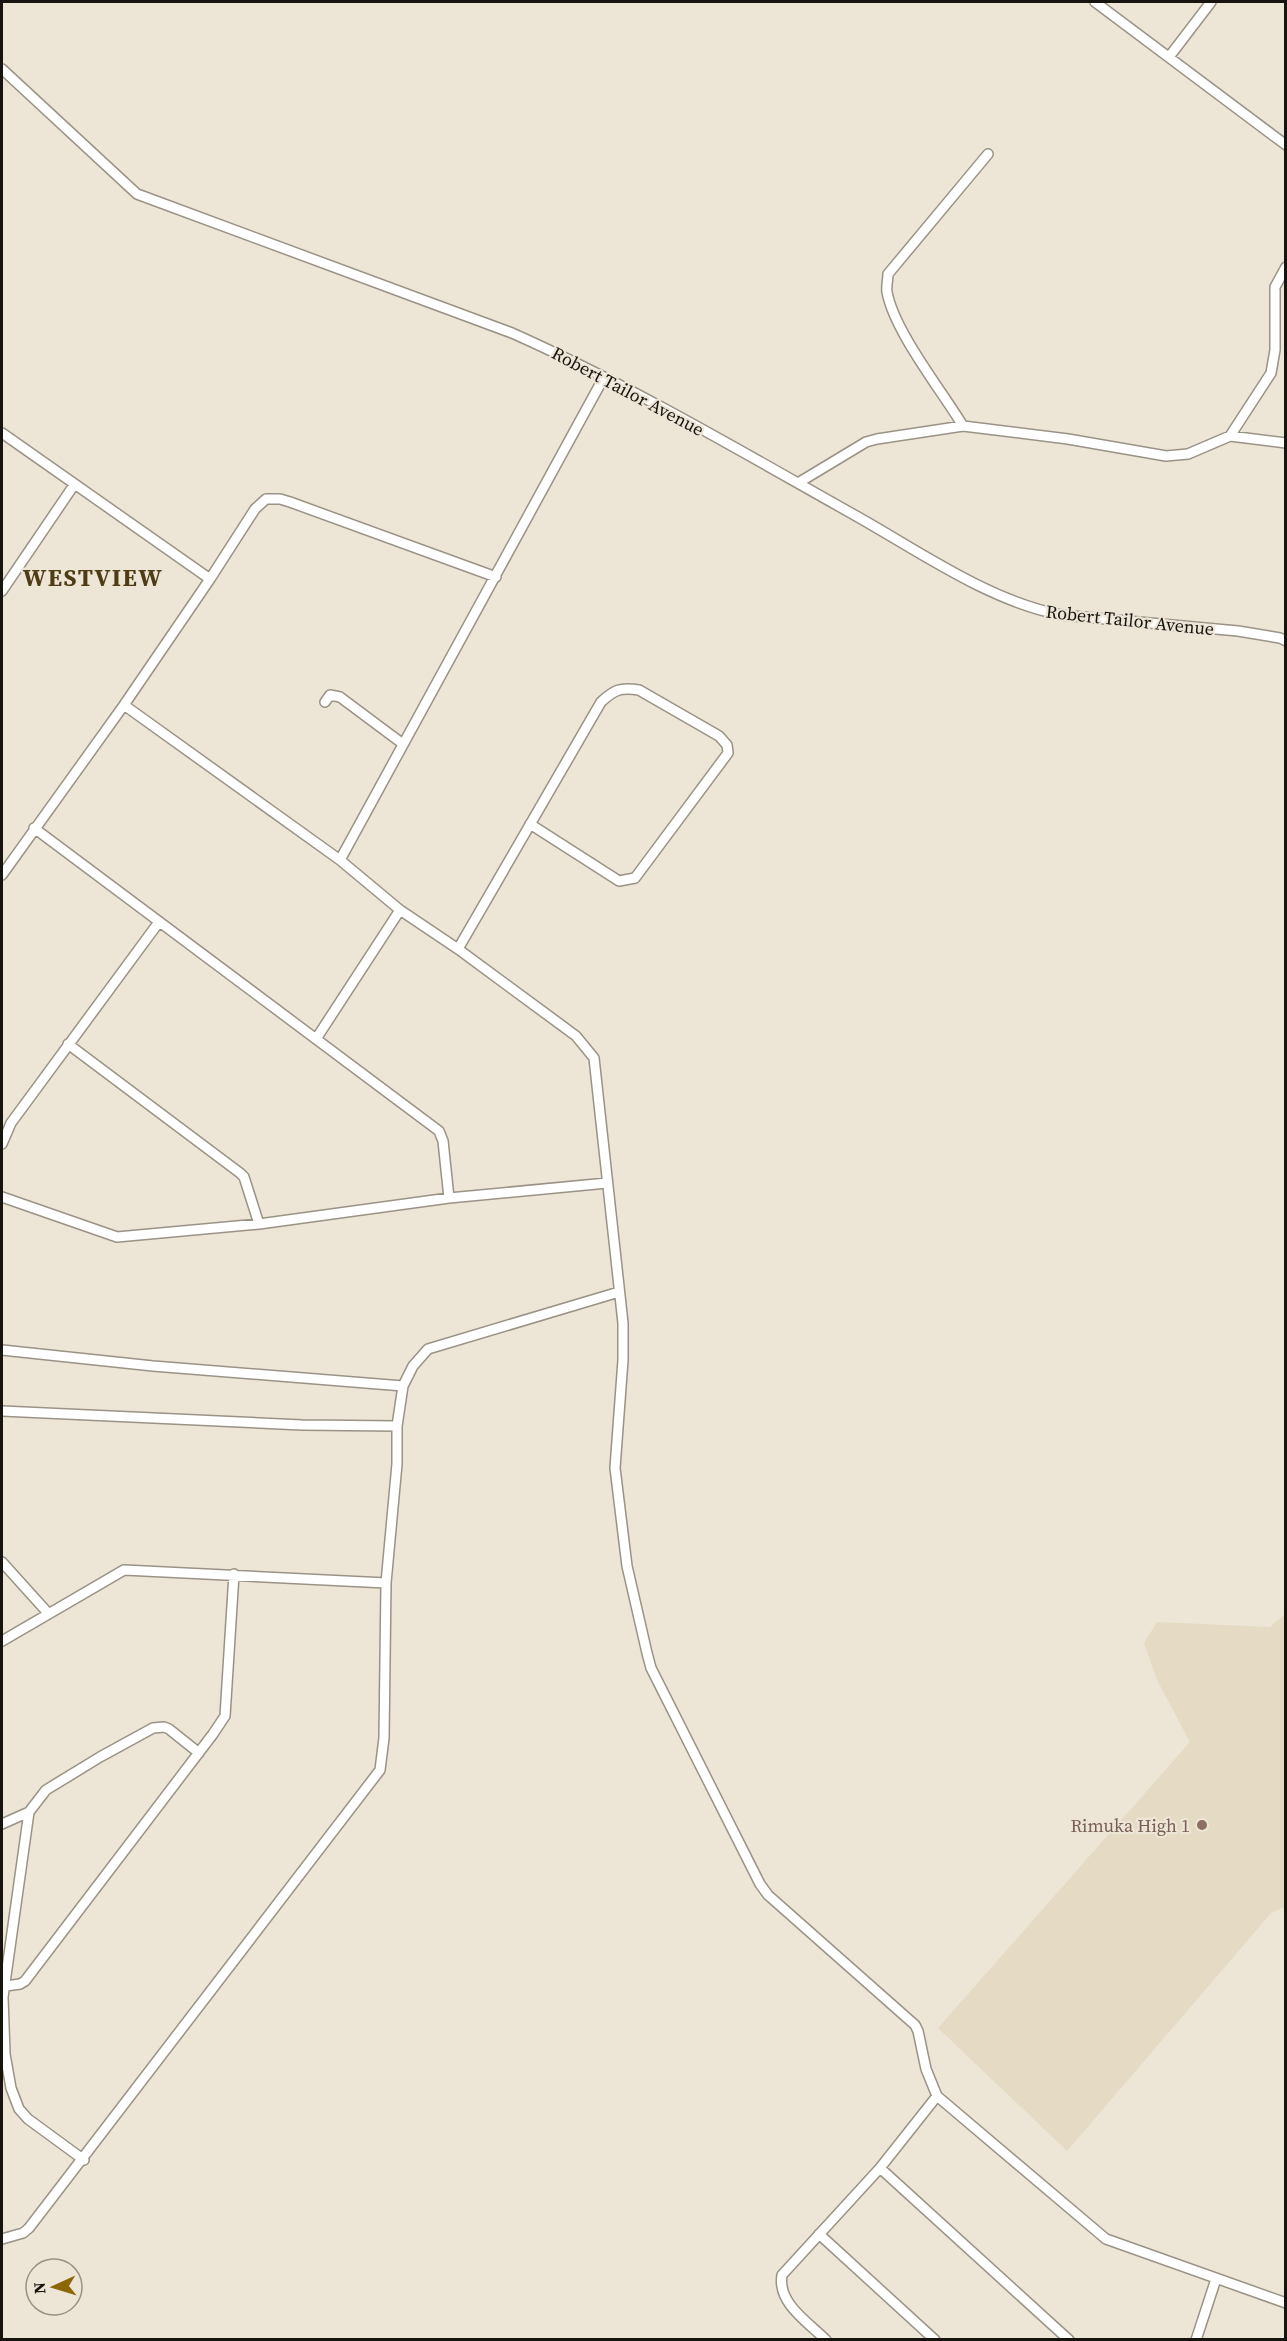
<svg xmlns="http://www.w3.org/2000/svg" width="1287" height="2341" font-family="'Source Serif 4',serif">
<rect width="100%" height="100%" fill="#ede5d6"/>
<path fill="#e5dac3" d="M1285 1614V1907L1272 1912 1067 2151 938 2028 1190 1742 1157 1680 1144 1643 1157 1622 1270 1627Z"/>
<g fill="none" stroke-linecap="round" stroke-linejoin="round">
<defs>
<path id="minor" d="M1095 2 1286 145
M1169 57 1211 2
M2 69 137 194 512 333C631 386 744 453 858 517 920 552 991 602 1062 615L1238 631 1280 638 1286 641
M963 426C942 391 894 331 887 292 886 286 888 280 888 274L988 154
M2 433 210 579
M1230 436 1271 373 1275 350V287L1286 267
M798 483 866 442 877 439 963 426 1068 439 1166 456 1188 454 1230 436 1286 443
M2 591 74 485
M325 702 330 695 340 697 403 744
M124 705 340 860 400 910 458 949 576 1036 594 1058 623 1323V1360L615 1468 627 1566 647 1653 651 1668 760 1884 768 1895 915 2025 918 2031 926 2069 937 2096
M34 828 439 1131 443 1141 449 1198
M340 860 604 377
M2 875 124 705 210 579 255 509 266 499H280L290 502 496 577
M458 949 601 702C614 690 620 687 639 690L719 736 727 745 728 753 635 878 619 881 530 824
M316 1039 400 910
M68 1044 240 1173 244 1177 259 1224
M2 1144 11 1123 159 922
M2 1197 117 1237 259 1224 449 1198 607 1183
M2 1350 153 1366 403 1386
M2 1411 302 1425 397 1426
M2 1562 48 1613
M2 1641 124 1570 386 1583
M2 1824 29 1812
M6 1986 20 1984 25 1981 213 1734 225 1716 234 1574
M84 2160 28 2119 19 2109 11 2088 5 2054 3 1997 29 1812 46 1790 100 1757 153 1728 164 1727 169 1729 199 1753
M880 2168 1069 2340
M819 2234 935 2340
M2 2239 23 2233 29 2228 380 1770 384 1738 386 1583 397 1464V1426L403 1386 413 1366 428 1349 619 1292
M826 2340C808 2322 777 2303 782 2275L880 2168 937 2096 1106 2239 1286 2303
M1196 2340 1216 2279"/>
</defs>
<use href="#minor" stroke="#9a9385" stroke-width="12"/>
<use href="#minor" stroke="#fff" stroke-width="9"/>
</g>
<circle fill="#8d6e63" stroke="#ede5d6" stroke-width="2" cx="1202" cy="1825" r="6"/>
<g text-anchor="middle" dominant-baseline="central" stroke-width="4.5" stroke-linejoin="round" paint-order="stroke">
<g font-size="18" fill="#17140f" stroke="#ede5d6">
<text transform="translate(628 391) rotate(28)">Robert Tailor Avenue</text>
<text transform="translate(1130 620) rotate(6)">Robert Tailor Avenue</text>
</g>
<g font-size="18" fill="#785e54" stroke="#ede5d6" text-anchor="end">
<text x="1190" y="1825">Rimuka High 1</text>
</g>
<g font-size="24" font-weight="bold" letter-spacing="1.5" fill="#4e3c15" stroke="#ede5d6">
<text x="93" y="577">WESTVIEW</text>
</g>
</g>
<rect width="1287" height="2341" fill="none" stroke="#17140f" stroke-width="6"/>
<g transform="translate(54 2287) rotate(266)"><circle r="28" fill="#ede5d6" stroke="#979186" stroke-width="1.5"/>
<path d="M0-4.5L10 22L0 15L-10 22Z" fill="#8b6707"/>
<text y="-9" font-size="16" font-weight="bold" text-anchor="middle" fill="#17140f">N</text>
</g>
</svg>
